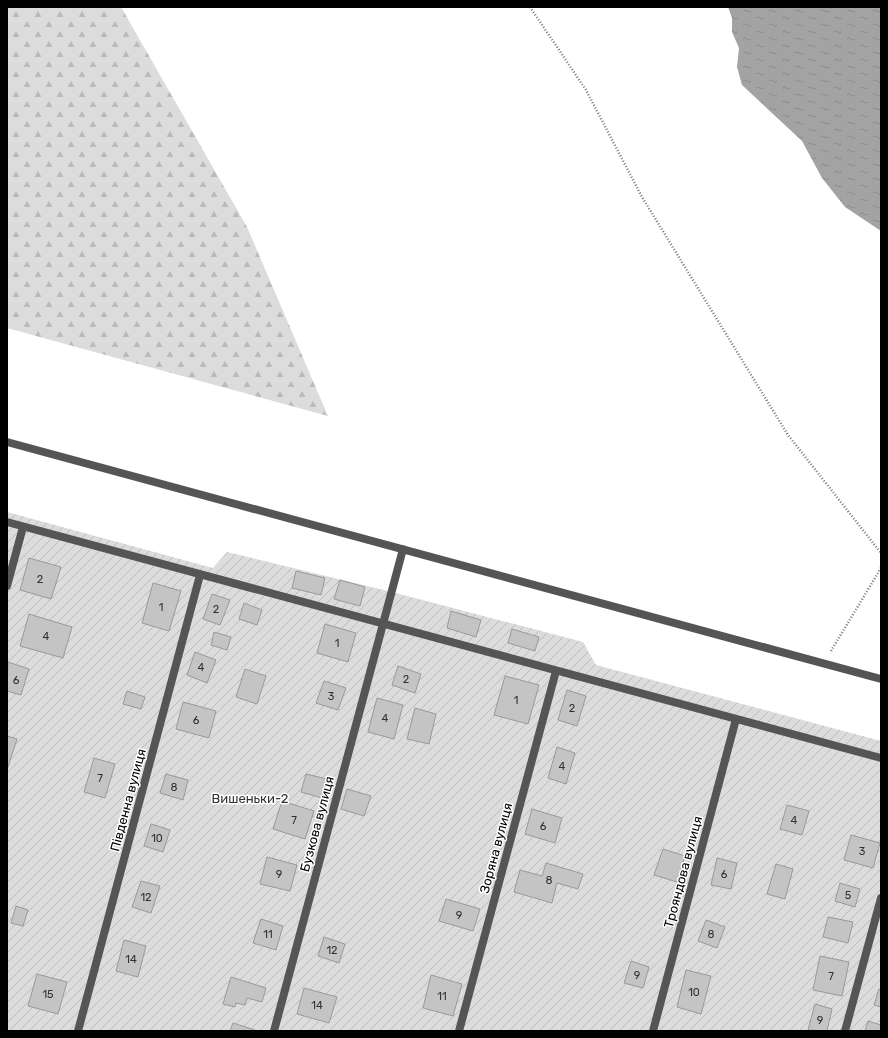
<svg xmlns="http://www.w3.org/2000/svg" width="888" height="1038" font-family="Rubik,sans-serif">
<defs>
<pattern id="forest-firs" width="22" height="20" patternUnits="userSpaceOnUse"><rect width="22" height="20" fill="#dcdcdc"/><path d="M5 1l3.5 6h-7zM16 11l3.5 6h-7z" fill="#bbb"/></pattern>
<pattern id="garden-furrows" width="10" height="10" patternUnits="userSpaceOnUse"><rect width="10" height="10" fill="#dcdcdc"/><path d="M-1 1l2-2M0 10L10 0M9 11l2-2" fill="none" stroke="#bbb"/></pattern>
<pattern id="water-ripples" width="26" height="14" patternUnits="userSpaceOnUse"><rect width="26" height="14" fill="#a3a3a3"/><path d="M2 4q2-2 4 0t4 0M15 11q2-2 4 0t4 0" fill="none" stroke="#8b8b8b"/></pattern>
</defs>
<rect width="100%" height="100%" fill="#fff"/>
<path fill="url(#forest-firs)" d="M7 7H121L247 227 328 416 7 328Z"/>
<path fill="url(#garden-furrows)" d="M7 512 213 568 227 552 392 592 583 642 596 665 881 741V1031H7Z"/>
<path fill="url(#water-ripples)" d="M728 7H881V231L845 207 822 178 802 141 742 85 737 67 739 48 732 32V18Z"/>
<path fill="#c4c4c4" stroke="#999" d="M29 558 61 567 51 599 20 590Z
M296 571 325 578 321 595 292 588Z
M340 580 365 587 360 606 334 599Z
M153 583 181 591 169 631 142 623Z
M212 594 230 600 220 625 203 619Z
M244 603 262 610 257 625 239 619Z
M451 611 481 620 476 637 447 628Z
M29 614 72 627 63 658 20 646Z
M325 624 356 633 348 662 317 653Z
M512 629 539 637 535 651 508 643Z
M214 632 231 637 227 650 211 645Z
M195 652 216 660 207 683 187 675Z
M8 662 29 669 21 695 7 691Z
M398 666 421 674 415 693 392 685Z
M245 669 266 676 257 704 236 697Z
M505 676 539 685 528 724 494 715Z
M324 681 346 688 338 710 316 703Z
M567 690 586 696 577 726 558 720Z
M127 691 145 697 141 709 123 704Z
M377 698 403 705 394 739 368 732Z
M183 702 216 711 209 738 176 729Z
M415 708 436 714 429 744 407 739Z
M7 736 17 739 7 770Z
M557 747 575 753 566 784 548 778Z
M94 758 115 764 105 798 84 792Z
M166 774 188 780 183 800 160 793Z
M306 774 327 779 322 798 301 792Z
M347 789 371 796 364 816 341 809Z
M282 801 314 811 305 839 273 829Z
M787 805 809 811 802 835 780 829Z
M532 809 562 818 555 843 525 834Z
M151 824 170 830 163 852 144 846Z
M851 835 880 843 873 868 844 860Z
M663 849 685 856 677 882 654 875Z
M267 857 297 865 290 891 260 884Z
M717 858 737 863 731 889 711 885Z
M546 863 583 874 578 889 557 883 552 903 514 892 520 870 542 876Z
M776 864 793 869 785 899 767 894Z
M141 881 160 886 151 913 132 907Z
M840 883 860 889 855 907 835 901Z
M446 899 480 909 473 931 439 921Z
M16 906 28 910 23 926 11 923Z
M828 917 853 922 848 943 823 937Z
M261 919 283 926 276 950 253 943Z
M706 920 725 927 717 948 698 941Z
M324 937 345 944 339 963 318 956Z
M124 940 146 946 138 977 116 971Z
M820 956 849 962 842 996 813 990Z
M631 961 649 967 643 988 624 983Z
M686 970 711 976 701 1014 677 1007Z
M37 974 67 982 58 1014 28 1006Z
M431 975 462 984 453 1016 423 1008Z
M231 977 266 988 262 1002 247 998 245 1005 236 1003 235 1007 223 1004Z
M304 988 337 997 329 1023 297 1014Z
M879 989 881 990V1007L874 1005Z
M815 1004 832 1009 827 1031 808 1030Z
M868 1021 881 1025V1031H865Z
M233 1023 255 1030 254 1031H230Z"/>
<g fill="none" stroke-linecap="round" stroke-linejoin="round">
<path stroke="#777" stroke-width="2.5" stroke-dasharray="1 2" stroke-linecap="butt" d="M530 7 586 90 642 197 788 435 881 553
M831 651 881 568"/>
<path stroke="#555" stroke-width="8" d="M7 522 881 758
M7 586 23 527
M78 1031 200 575
M274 1031 383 624
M459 1031 556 671
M653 1031 736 719
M845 1031 881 898"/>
<path stroke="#555" stroke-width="8" d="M7 442 881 679
M383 624 403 549"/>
</g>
<g text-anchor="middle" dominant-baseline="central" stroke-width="3" stroke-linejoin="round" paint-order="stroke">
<g font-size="11" fill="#313131">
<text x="40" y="579">2</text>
<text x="161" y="607">1</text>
<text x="216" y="609">2</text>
<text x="46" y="636">4</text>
<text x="337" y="643">1</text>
<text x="201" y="667">4</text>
<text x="406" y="679">2</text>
<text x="16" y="680">6</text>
<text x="331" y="696">3</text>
<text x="516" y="700">1</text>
<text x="572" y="708">2</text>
<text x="385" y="718">4</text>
<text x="196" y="720">6</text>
<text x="562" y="766">4</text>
<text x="100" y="778">7</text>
<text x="174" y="787">8</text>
<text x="294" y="820">7</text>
<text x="794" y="820">4</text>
<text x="543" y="826">6</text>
<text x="157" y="838">10</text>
<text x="862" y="851">3</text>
<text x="279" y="874">9</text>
<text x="724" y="874">6</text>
<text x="549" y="880">8</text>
<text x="848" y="895">5</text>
<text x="146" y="897">12</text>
<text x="459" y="915">9</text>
<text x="268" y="934">11</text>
<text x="711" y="934">8</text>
<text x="332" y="950">12</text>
<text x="131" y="959">14</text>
<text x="637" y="975">9</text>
<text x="831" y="976">7</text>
<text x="694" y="992">10</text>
<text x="48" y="994">15</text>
<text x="442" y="996">11</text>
<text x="317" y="1005">14</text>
<text x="820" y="1020">9</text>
</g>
<g font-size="13" fill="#333" stroke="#fff">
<text x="250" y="798">Вишеньки-2</text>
</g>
<g font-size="13" fill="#000" stroke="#fff">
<text transform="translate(128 800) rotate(-75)">Південна вулиця</text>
<text transform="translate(317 824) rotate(-75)">Бузкова вулиця</text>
<text transform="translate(496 848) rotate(-75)">Зоряна вулиця</text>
<text transform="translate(683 872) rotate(-75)">Трояндова вулиця</text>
</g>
</g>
<rect width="888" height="1038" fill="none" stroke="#000000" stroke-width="16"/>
</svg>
